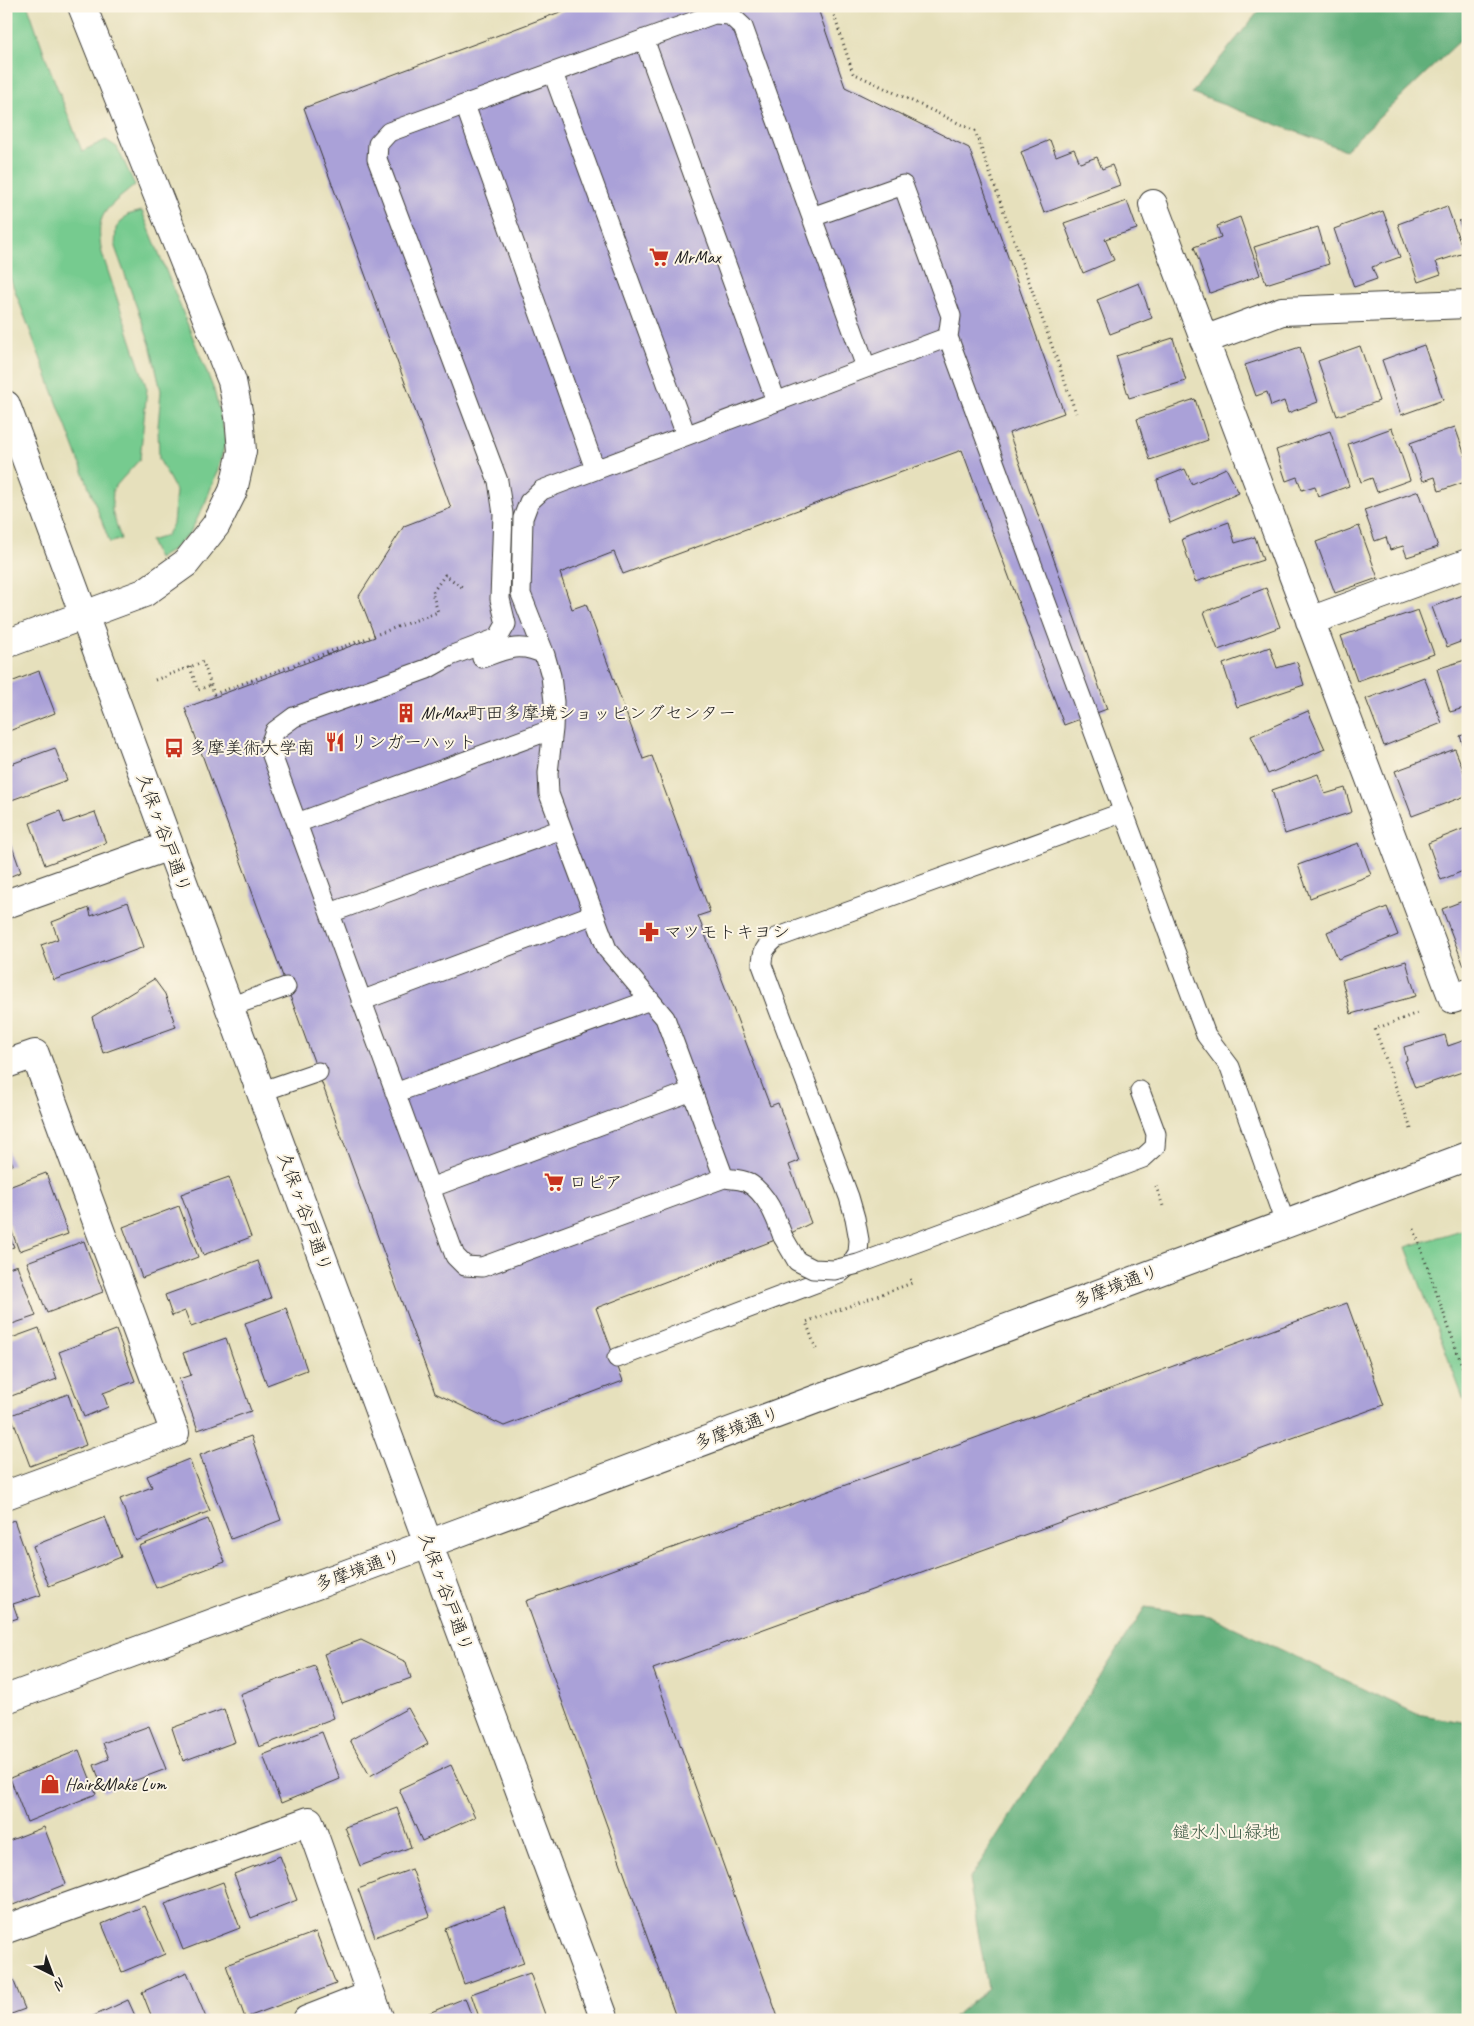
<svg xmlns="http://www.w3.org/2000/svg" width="1474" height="2026" font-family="Caveat,'Klee One',sans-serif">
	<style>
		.green { fill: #76cb8f; stroke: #497456 }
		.forest { fill: #60af7a; stroke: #3e664b }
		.building { fill: #aaa1d8 }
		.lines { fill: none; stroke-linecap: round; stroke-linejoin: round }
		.service-casing { stroke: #3a3934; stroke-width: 21 }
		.minor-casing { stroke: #3a3934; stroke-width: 30 }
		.tertiary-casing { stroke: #3a3934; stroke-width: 30 }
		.path { stroke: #3a3934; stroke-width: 3; stroke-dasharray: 1 4; stroke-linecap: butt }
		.service { stroke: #fff; stroke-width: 19 }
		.minor { stroke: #fff; stroke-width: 28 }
		.tertiary { stroke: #fff; stroke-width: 28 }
		.service-bridge-casing { stroke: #3a3934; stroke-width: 21; stroke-linecap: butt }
		.service-bridge { stroke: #fff; stroke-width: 19 }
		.labels { text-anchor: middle; stroke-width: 4; stroke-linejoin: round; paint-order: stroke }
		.poi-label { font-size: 18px; fill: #1c1c1c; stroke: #fcf5e5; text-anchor: start }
		.street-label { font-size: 18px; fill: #1c1c1c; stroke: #fcf5e5 }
		.park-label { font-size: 18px; fill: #3c5944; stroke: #fcf5e5 }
	</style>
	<rect width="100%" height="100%" fill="#fcf5e5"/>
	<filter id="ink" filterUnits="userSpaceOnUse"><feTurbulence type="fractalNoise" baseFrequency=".02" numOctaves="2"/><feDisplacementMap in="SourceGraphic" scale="10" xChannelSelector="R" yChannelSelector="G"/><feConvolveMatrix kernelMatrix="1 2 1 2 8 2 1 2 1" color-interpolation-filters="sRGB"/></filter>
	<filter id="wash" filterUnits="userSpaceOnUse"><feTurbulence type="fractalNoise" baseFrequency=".0096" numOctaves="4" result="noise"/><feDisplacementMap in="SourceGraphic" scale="20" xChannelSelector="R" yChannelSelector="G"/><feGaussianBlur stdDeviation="1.12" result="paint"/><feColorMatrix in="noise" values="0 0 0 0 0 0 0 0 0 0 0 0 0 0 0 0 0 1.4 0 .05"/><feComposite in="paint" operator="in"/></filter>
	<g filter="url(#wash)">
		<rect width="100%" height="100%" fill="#e6e0bc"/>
		<path class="green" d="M6 6H28L48 64 82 151 106 140 117 147 135 185C106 210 94 212 102 253L147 389 140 459 113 489 112 511 121 539 110 543 6 267Z
			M142 211 214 390 226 440 218 469 206 501 190 533 171 551 158 559 150 541 166 536 173 524 176 491 159 459 158 427 161 391 150 344 115 247 116 228 127 215Z
			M1468 1228V1411L1406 1247Z"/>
		<path class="forest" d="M1263 6H1468V33L1345 150 1192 93Z
			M1145 1607 1210 1616 1417 1714 1468 1723V2020H949L988 1989 969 1880Z"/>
		<g id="blocks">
			<path class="building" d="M576 6H817L845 87 969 148 1064 413 1009 433 1107 709 1064 725 962 450 623 574 614 552 560 573 572 609 586 604 643 759 652 756 710 912 698 916 770 1106 778 1103 799 1161 789 1165 811 1223 783 1237 596 1308 623 1381 504 1426 435 1393 185 708 375 637 359 596 404 526 451 508 304 108Z
				M1050 140 1056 156 1074 149 1080 163 1097 157 1102 169 1112 165 1120 185 1044 213 1021 152Z
				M1127 201 1137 229 1105 239 1114 260 1083 273 1064 223Z
				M1447 206 1464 253 1436 262 1441 274 1418 282 1398 224Z
				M1383 211 1400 257 1372 267 1377 279 1354 287 1334 229Z
				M1240 217 1260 275 1210 293 1194 247 1221 237 1217 226Z
				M1468 218V244H1467L1459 221Z
				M1318 227 1329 264 1266 284 1254 247Z
				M1139 283 1152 318 1110 334 1097 300Z
				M1173 338 1186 381 1129 398 1116 356Z
				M1424 345 1443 400 1401 415 1382 360Z
				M1360 346 1379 401 1337 416 1318 361Z
				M1300 347 1318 402 1288 413 1284 401 1271 406 1267 392 1256 396 1245 365Z
				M1468 351V363L1464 352Z
				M1195 399 1208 440 1150 460 1137 419Z
				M1455 427 1468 464V481L1439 491 1435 477 1423 481 1410 443Z
				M1392 428 1410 480 1377 492 1372 478 1361 482 1348 444Z
				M1330 431 1349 486 1318 497 1315 486 1302 490 1297 477 1286 481 1276 450Z
				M1226 468 1239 493 1170 523 1157 480 1185 469 1192 484Z
				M1419 491 1438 547 1407 557 1403 546 1390 550 1386 537 1375 541 1364 510Z
				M1468 502V516H1467L1463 504Z
				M1229 522 1235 543 1255 537 1263 560 1195 582 1182 539Z
				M1359 526 1378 578 1335 593 1316 542Z
				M1266 588 1280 627 1218 650 1204 612Z
				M1468 593V639L1447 647 1432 607Z
				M1418 610 1434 654 1357 681 1341 636Z
				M1270 647 1277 668 1297 662 1304 685 1237 707 1223 664Z
				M1468 659V707L1450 712 1437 669Z
				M39 671 55 713 9 731 6 723V684Z
				M1424 677 1442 723 1384 746 1366 699Z
				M1308 711 1325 749 1268 774 1251 736Z
				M1468 733V758L1460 736Z
				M55 748 67 780 6 802V766Z
				M1455 749 1468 782V795L1412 816 1395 771Z
				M1318 774 1325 794 1345 788 1352 812 1285 834 1272 790Z
				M60 811 64 823 95 812 106 843 45 865 30 823Z
				M1468 827V869L1441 880 1428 843Z
				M10 841 21 872 6 878V843Z
				M1359 843 1371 875 1310 898 1298 865Z
				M1468 899V965L1464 966 1442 909Z
				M128 902 144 947 54 980 41 945 58 939 52 922 89 908 91 916Z
				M1387 907 1398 935 1338 959 1327 932Z
				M1406 961 1416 996 1351 1014 1342 980Z
				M154 979 165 994 176 1027 103 1053 92 1017Z
				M1445 1035 1448 1046 1468 1039V1070L1415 1088 1405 1061 1407 1060 1404 1047Z
				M6 1146 13 1165 6 1167Z
				M46 1173 68 1234 19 1251 6 1215V1188Z
				M229 1177 251 1237 203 1255 181 1194Z
				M179 1206 198 1257 142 1278 123 1227Z
				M6 1227 14 1247 6 1249Z
				M84 1241 103 1292 47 1313 27 1262Z
				M258 1261 271 1298 191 1327 185 1311 172 1316 165 1295Z
				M17 1265 36 1316 6 1326V1269Z
				M1347 1303 1384 1405 653 1669 779 2020H677L526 1601Z
				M286 1308 307 1370 267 1385 245 1323Z
				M39 1328 57 1379 6 1398V1340Z
				M116 1330 135 1381 103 1393 108 1407 84 1417 59 1352Z
				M226 1338 251 1411 198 1430 179 1379 191 1375 183 1353Z
				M68 1394 86 1445 30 1466 11 1415Z
				M251 1436 281 1520 231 1539 200 1455Z
				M189 1459 210 1511 136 1541 120 1499 152 1487 147 1476Z
				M105 1517 121 1557 49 1586 33 1546Z
				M208 1519 225 1562 156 1588 139 1546Z
				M14 1520 41 1595 13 1604 18 1618 6 1622V1523Z
				M361 1640 406 1662 411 1678 342 1703 324 1654Z
				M315 1666 334 1718 259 1747 240 1694Z
				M408 1708 428 1744 370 1776 350 1740Z
				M224 1709 235 1742 183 1761 172 1728Z
				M149 1726 166 1769 104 1792 94 1765 109 1759 103 1743Z
				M322 1732 340 1779 281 1803 263 1755Z
				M79 1750 96 1794 27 1822 10 1778Z
				M451 1765 475 1817 422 1841 399 1789Z
				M397 1808 411 1847 360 1866 345 1827Z
				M44 1827 66 1884 13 1905 6 1888V1842Z
				M280 1856 297 1900 251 1918 234 1874Z
				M412 1869 430 1916 375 1937 358 1889Z
				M223 1882 240 1928 183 1950 165 1904Z
				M144 1906 165 1954 122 1972 102 1924Z
				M504 1907 524 1963 464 1984 445 1929Z
				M316 1932 336 1984 245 2018 226 1965Z
				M6 1962 25 2009 6 2016Z
				M187 1972 207 2020H153L142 1992Z
				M530 1973 547 2020H480L471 1994Z
				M465 1998 473 2020H412Z
				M128 2000 137 2020H85Z"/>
		</g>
	</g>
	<g filter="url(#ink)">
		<use href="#blocks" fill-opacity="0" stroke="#3a3934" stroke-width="1"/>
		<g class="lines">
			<defs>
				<path id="service" d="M644 39 776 401
					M553 73 686 435
					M465 105 595 469
					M812 217 903 185 951 316 948 337 542 490 529 502 523 518 521 594 545 655 551 676 554 702 553 729 548 773 549 794 607 949 665 1018 724 1178 482 1267 465 1266 455 1256 269 747 275 731 294 717 427 669 450 656 498 638 506 624 500 599 503 514 498 481 377 159 378 144 389 132 714 14 730 15 743 27 866 367
					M948 337 1206 1035 1230 1067 1285 1223
					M482 658C506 649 521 642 545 655
					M297 823 553 729
					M330 913 562 829
					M361 1001 594 914
					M229 1007 286 987
					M260 1092 318 1072
					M395 1093 650 1000
					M724 1178C731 1179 741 1179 747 1182 767 1193 776 1218 783 1237
					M430 1188 692 1091
					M991 1215 1143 1158 1155 1147 1156 1134 1140 1091
					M617 1358 839 1274 851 1264 858 1253 859 1240 855 1218 849 1197 762 965C762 952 765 947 776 938L1124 812"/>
				<path id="minor" d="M1153 204 1453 999 1468 993
					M1204 340 1282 311 1468 304
					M1310 621 1468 563
					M6 644 144 593 186 563 216 525 233 491 242 451 239 416 232 381 82 6
					M6 904 169 846
					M6 1064 35 1054 175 1433 6 1495
					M6 1929 309 1821 380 2020
					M307 2020 371 1995"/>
				<path id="tertiary" d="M6 405 605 2020
					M6 1699 428 1544 1468 1156"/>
			</defs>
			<use href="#service" class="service-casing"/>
			<use href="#minor" class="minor-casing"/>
			<use href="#tertiary" class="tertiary-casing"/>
			<path class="path" d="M831 6 853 73 975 131 1076 413
				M190 667 198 690 211 685
				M155 680 203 662 214 694 438 612 432 593 445 575 462 587
				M1411 1129 1375 1029 1420 1012
				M1156 1186 1163 1206
				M1414 1229 1468 1382
				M816 1349 806 1322 912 1283 909 1276"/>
			<use href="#service" class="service"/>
			<use href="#minor" class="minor"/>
			<use href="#tertiary" class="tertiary"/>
			<defs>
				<path id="service-bridge" d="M783 1237 797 1261 813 1269 834 1270 858 1264 991 1215"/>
			</defs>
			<use href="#service-bridge" class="service-bridge-casing"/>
			<use href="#service-bridge" class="service-bridge"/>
		</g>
	</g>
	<defs>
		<symbol id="supermarket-bare" viewBox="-9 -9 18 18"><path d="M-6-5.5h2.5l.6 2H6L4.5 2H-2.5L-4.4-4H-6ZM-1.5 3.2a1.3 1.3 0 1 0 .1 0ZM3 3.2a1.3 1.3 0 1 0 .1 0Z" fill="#c8321e" stroke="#fcf5e5" stroke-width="2.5" paint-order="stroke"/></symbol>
		<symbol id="building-bare" viewBox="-9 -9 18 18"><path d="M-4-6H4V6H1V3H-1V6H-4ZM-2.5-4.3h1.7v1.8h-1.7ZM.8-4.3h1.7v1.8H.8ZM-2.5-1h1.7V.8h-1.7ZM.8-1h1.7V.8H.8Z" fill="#c8321e" stroke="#fcf5e5" stroke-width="2.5" paint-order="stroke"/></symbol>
		<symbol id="restaurant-bare" viewBox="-9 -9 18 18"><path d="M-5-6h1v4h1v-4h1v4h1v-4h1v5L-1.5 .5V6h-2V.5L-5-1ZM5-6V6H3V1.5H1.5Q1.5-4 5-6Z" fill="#c8321e" stroke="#fcf5e5" stroke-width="2.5" paint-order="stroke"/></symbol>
		<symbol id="bus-bare" viewBox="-9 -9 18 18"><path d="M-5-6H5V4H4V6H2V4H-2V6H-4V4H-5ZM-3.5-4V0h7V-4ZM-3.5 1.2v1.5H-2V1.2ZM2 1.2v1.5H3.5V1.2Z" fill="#c8321e" stroke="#fcf5e5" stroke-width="2.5" paint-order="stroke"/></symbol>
		<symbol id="pharmacy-bare" viewBox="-9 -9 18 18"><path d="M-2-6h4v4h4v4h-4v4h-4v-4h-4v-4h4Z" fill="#c8321e" stroke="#fcf5e5" stroke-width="2.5" paint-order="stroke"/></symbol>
		<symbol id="shop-bare" viewBox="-9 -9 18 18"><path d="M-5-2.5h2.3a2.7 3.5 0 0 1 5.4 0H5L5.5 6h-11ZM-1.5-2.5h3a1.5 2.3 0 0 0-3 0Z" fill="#c8321e" stroke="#fcf5e5" stroke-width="2.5" paint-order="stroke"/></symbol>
	</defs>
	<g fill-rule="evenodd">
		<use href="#supermarket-bare" x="645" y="243" width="28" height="28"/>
		<use href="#building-bare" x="392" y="699" width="28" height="28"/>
		<use href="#restaurant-bare" x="321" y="728" width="28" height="28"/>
		<use href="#bus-bare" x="160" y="734" width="28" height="28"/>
		<use href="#pharmacy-bare" x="635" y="918" width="28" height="28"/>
		<use href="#supermarket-bare" x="540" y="1168" width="28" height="28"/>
		<use href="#shop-bare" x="36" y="1770" width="28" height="28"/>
	</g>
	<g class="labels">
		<g class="poi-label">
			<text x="674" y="263">MrMax</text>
			<text x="421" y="719">MrMax町田多摩境ショッピングセンター</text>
			<text x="350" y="748">リンガーハット</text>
			<text x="189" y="754">多摩美術大学南</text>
			<text x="664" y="938">マツモトキヨシ</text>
			<text x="569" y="1188">ロピア</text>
			<text x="65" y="1790">Hair&amp;Make Lum</text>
		</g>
		<g class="street-label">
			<text transform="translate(164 833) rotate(70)" y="6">久保ヶ谷戸通り</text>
			<text transform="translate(305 1212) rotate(70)" y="6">久保ヶ谷戸通り</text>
			<text transform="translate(1116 1286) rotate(-21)" y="6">多摩境通り</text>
			<text transform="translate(737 1428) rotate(-21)" y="6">多摩境通り</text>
			<text transform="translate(358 1570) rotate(-20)" y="6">多摩境通り</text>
			<text transform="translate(446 1592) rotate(70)" y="6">久保ヶ谷戸通り</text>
		</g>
		<g class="park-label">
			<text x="1226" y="1838">鑓水小山緑地</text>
		</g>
	</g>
	<rect width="1474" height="2026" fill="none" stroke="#fcf5e5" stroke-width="25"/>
	<g transform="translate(52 1974) rotate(138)" stroke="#fcf5e5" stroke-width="4" paint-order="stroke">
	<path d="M0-4L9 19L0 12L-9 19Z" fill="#1c1c1c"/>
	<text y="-8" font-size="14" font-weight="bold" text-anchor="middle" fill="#1c1c1c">N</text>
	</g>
</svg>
